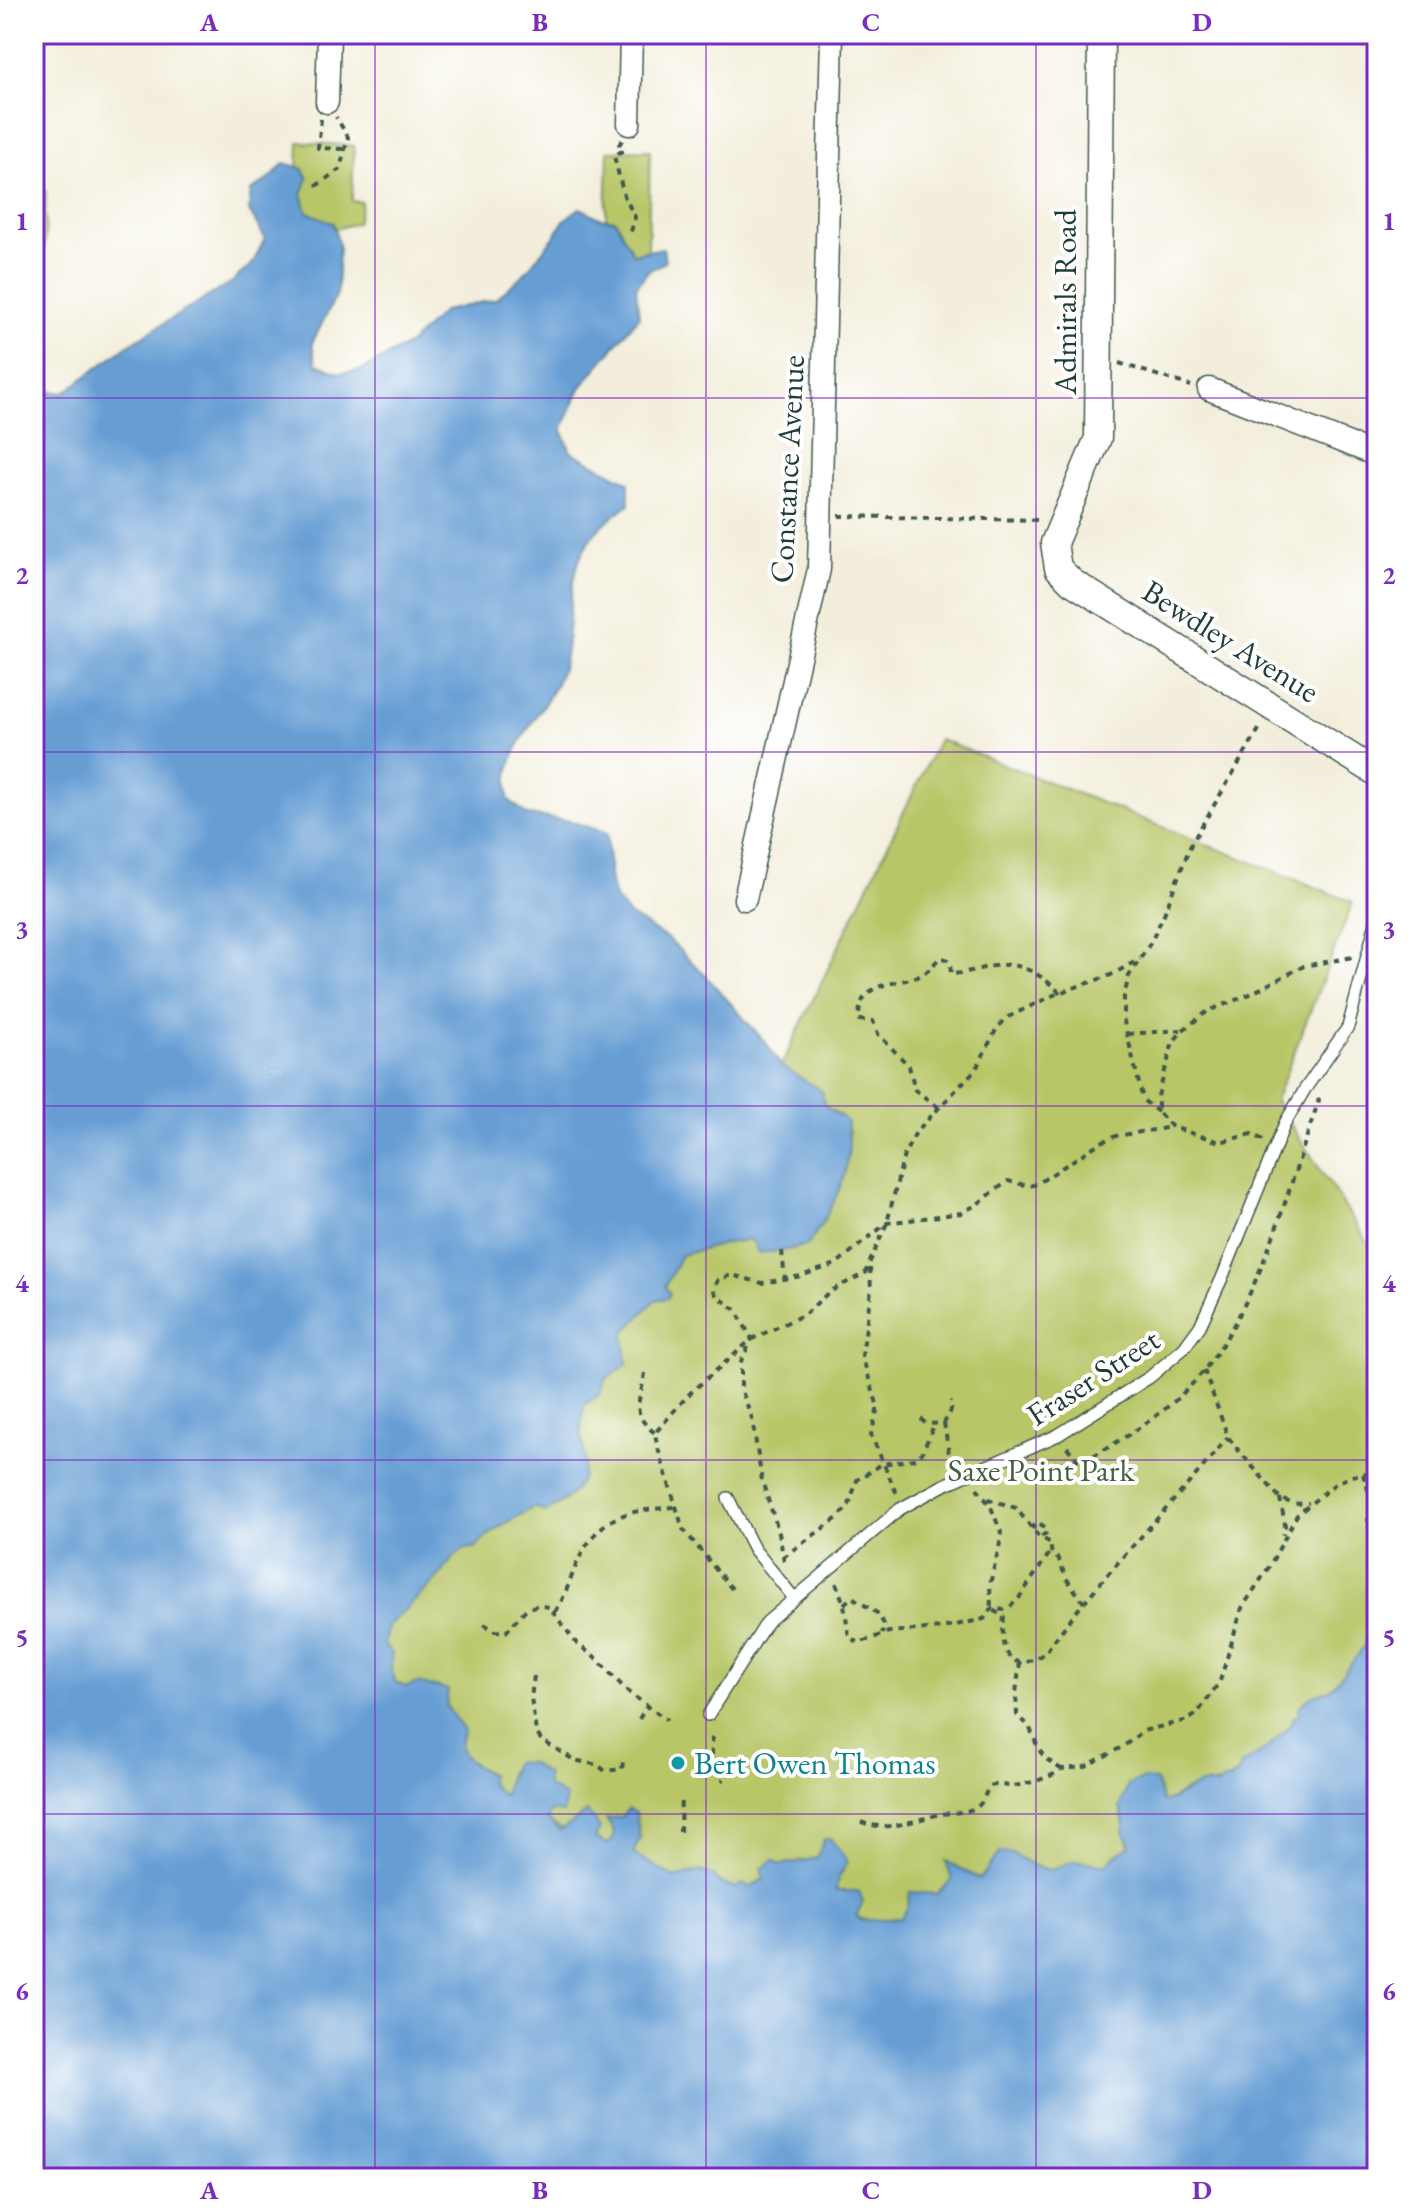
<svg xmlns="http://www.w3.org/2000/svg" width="1411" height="2212" font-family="'EB Garamond',serif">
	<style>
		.green { fill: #b8c668; stroke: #6c824e; stroke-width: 2 }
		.water { fill: #669ed4; stroke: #426e84; stroke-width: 2 }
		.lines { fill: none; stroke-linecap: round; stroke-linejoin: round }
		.service-casing { stroke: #3f584d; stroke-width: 14 }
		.minor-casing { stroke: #3f584d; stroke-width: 25 }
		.tertiary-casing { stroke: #3f584d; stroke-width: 29 }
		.path { stroke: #3f584d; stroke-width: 4; stroke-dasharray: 6 6; stroke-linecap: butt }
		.service { stroke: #fff; stroke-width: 11 }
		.minor { stroke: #fff; stroke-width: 22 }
		.tertiary { stroke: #fff; stroke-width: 26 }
		.grid { fill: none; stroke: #7b2cbf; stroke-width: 2; stroke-opacity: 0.55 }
		.culture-dot { fill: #0f9aa8; stroke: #fff; stroke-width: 3 }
		.labels { text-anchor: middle; stroke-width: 8; stroke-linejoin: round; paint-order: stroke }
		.street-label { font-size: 32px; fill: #1f3d34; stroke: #fff }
		.park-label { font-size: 32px; fill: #455f41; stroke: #fff }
		.culture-label { font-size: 32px; fill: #0d838f; stroke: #fff; text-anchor: start }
		.neatline { fill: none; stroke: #7b2cbf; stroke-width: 3 }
		.grid-label { font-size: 26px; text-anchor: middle; font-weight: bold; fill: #7b2cbf }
	</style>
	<rect width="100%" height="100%" fill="#fff"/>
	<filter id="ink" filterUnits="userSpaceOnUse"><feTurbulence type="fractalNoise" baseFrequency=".0125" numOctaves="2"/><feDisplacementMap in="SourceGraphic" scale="16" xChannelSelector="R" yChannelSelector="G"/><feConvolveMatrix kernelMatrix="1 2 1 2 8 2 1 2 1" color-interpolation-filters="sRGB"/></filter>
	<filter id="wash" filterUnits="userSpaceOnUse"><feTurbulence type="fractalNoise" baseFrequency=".006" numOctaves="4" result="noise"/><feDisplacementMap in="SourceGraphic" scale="32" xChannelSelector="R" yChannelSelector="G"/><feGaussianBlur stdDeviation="1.8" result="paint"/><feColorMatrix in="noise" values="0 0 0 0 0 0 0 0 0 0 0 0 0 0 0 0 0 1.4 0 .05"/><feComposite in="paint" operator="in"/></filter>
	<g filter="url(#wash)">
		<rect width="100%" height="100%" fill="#f3eedc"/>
		<path class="green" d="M299 142 354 146 352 201 362 202 357 223 335 229 333 223 307 212 302 194V168L298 167Z
			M650 150 648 250 633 254 615 220 606 219 608 151Z
			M34 186 46 191 45 246 34 258Z
			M939 739 1353 902 1275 1101 1377 1256V1507L1361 1517 1377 1546V1608L1364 1648 1330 1690 1319 1693 1294 1723 1269 1747 1240 1766V1771C1215 1793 1206 1780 1186 1790 1177 1794 1173 1801 1162 1802L1159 1788 1120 1808 1130 1847 1113 1857 1107 1865 1075 1860 1052 1870 1034 1866 1013 1854 980 1879 947 1862 952 1880 937 1894 911 1892 908 1907 901 1918C858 1922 863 1926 836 1891L838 1877 844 1870 820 1851 817 1858 781 1865 750 1888 738 1889 692 1872C675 1888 649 1864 633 1853L640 1838 636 1813 614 1832 612 1841 607 1844C585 1832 566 1837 547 1819L556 1793 547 1786 510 1770 504 1796 489 1783 490 1774C471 1763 452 1755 464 1731L452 1716 438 1686 428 1687 418 1683 406 1687 396 1683 391 1670V1654L384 1647 387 1627 438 1578 454 1557 465 1549 477 1547C495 1526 512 1520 535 1507L545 1512C571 1498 588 1484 584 1451 584 1445 581 1438 581 1431 580 1423 584 1414 584 1405L600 1394 605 1380 627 1364 624 1333 655 1300 667 1298 670 1294 665 1287 681 1255 732 1242 752 1240 845 1171 849 1132 846 1120 824 1105 822 1091 781 1066Z"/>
		<path class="water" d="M284 163 302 168 308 178 302 194 307 212 333 223 339 245 337 294 312 343 316 364 340 373 362 370 408 345 444 311 496 299 524 274 554 237 564 220 580 208 600 218 615 220 633 254 663 248 665 262 648 271 636 287 639 317 580 388 562 430 571 452 629 482V504C614 516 596 528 586 546 565 583 573 626 563 665 552 705 515 734 508 775 507 782 508 791 508 799L527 815 570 821 607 833 610 882 616 900 629 915 668 939 706 976 767 1044 781 1066 822 1091 824 1105 846 1120C858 1164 832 1210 808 1245L782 1251 758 1253 752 1240 732 1242 681 1255 665 1286 670 1294 667 1298 655 1300 624 1333 627 1364 605 1380 600 1394 584 1405C584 1414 580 1423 581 1432 581 1438 584 1445 584 1451 588 1486 571 1497 545 1512L535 1507C511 1520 495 1526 477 1547L465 1549 454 1557 438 1578 387 1627 384 1646 392 1653 391 1670 396 1683 406 1687 418 1683C429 1687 438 1686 448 1690L446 1706 464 1731C452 1755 471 1763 490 1775V1783L504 1796 514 1762 530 1763 547 1774V1786L566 1797 563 1813 551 1811 547 1819 560 1831 587 1812 594 1819 600 1829 595 1838 607 1844 612 1841 614 1832 606 1819 621 1817 628 1809 636 1813 640 1838 633 1853 675 1878 700 1871 715 1876 716 1882 738 1888 742 1884 750 1888 764 1879 761 1869 774 1860 781 1865 817 1858 824 1839H831L848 1862 838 1877 836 1891H859L863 1902 856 1916 863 1921 901 1918 908 1907 910 1892 937 1894 952 1880 946 1861 980 1879 1000 1852 1013 1854 1034 1866 1052 1870 1075 1860 1107 1865 1113 1857 1130 1846V1841L1123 1832 1125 1821 1120 1808 1128 1784 1143 1779 1156 1781 1163 1802C1183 1800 1190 1779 1216 1786L1224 1780H1231L1240 1771V1766L1269 1747 1293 1723 1292 1719 1299 1713V1707L1311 1696 1330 1690 1363 1648 1377 1608V2178H34V384L39 390 64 393 125 347 232 282 253 263 265 238 249 211 251 191 273 176Z"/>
	</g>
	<g filter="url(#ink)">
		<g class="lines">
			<defs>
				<path id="service" d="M728 1498 754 1549 794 1598
					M708 1715 767 1622 900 1509 942 1486 1058 1435 1150 1377 1184 1348 1200 1326 1222 1278 1285 1123 1305 1089 1348 1027 1377 919"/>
				<path id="minor" d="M327 102 329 34
					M629 124 631 34
					M1209 389 1377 455
					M745 899 819 569 832 34"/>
				<path id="tertiary" d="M1101 34 1098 438 1054 543 1058 568 1072 582 1377 773"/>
			</defs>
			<use href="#service" class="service-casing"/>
			<use href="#minor" class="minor-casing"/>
			<use href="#tertiary" class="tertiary-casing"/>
			<path class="path" d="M321 119 318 148 345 149
				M622 140 619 145 622 151 614 156 624 196 635 217 630 235
				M316 186 340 169 348 137 336 117
				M1119 363 1191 386
				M839 516 1038 520
				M1128 1034 1181 1030
				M938 1107 915 1090 909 1066 878 1034 873 1021 859 1020C858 978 896 987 921 975 929 972 933 964 940 958L946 959 950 963 951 974C969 973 985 966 1003 965 1024 963 1047 979 1060 993
				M1158 1112 1143 1100 1124 1022V996L1129 976 1151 942 1164 914 1191 844 1261 726
				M1263 1140 1252 1134 1220 1142 1172 1127 1158 1112V1096L1173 1042 1183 1030 1208 1011 1248 995 1304 966 1353 957
				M782 1251 785 1279
				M870 1268 871 1290 862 1356 878 1407 871 1435 897 1494
				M1204 1370 1228 1437 1239 1451 1280 1498 1293 1504 1309 1503
				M645 1373C641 1401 628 1412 655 1433
				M921 1419 926 1424 944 1423 951 1411V1401
				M944 1423 949 1454 956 1463
				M1067 1447 1080 1463C1119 1442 1164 1415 1194 1382 1259 1309 1287 1191 1319 1100L1316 1097
				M1363 1474 1374 1508 1368 1520 1377 1534
				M977 1488 991 1507 1002 1535 990 1584 991 1609 1004 1617C1000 1648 1008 1678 1045 1653 1100 1576 1168 1511 1228 1437
				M1280 1498 1285 1525 1283 1535
				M988 1499 1016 1508 1038 1536 1051 1543V1551L1059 1560 1066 1578 1084 1603
				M1032 1529 1037 1522 1045 1527 1046 1533 1041 1537
				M783 1557 839 1517 849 1505 857 1480 882 1464 915 1459 922 1453 934 1425
				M784 1561 779 1533 762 1481 752 1418 741 1389V1361L752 1339 735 1309 717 1296 714 1291 718 1279 732 1275 762 1283 801 1276 836 1264 887 1223 961 1213 976 1205 1008 1181 1029 1186 1037 1184 1101 1142 1116 1136 1172 1127
				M836 1583 844 1604 849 1637 859 1643 889 1632 942 1628 984 1619 991 1609 1007 1610 1019 1598 1051 1551
				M732 1589 683 1529 657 1445 655 1433 688 1395 752 1339 805 1314 829 1292 865 1273 887 1223 904 1155 916 1132 976 1069 997 1028 1008 1017 1056 994 1111 975 1140 959
				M844 1604 852 1597 877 1613 884 1624 882 1634
				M555 1612C566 1596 570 1578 578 1561 601 1513 627 1511 675 1507
				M484 1624 495 1631 506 1632 526 1609 538 1605 549 1607 577 1644 594 1656 628 1692 667 1720
				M1020 1662 1016 1693 1017 1715 1029 1726 1039 1750 1046 1759 1061 1769
				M534 1676 531 1698 536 1732 541 1740 574 1760 598 1765 605 1771 622 1769 623 1762
				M639 1719 647 1706
				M712 1737V1756L724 1768 726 1776 722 1781
				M861 1822C890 1833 912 1820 941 1814 954 1812 966 1814 978 1806 985 1801 984 1792 991 1786 999 1783 1003 1786 1011 1786 1021 1786 1055 1777 1061 1769L1084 1767 1124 1746 1143 1731 1188 1720 1197 1714 1220 1681 1242 1608 1269 1567 1297 1515 1336 1483 1352 1476 1377 1471
				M680 1832 681 1796"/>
			<use href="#service" class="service"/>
			<use href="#minor" class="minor"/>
			<use href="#tertiary" class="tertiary"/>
		</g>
	</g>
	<path class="grid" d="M375 34V2178M706 34V2178M1036 34V2178M34 398H1377M34 752H1377M34 1106H1377M34 1460H1377M34 1814H1377"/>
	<circle class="culture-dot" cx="678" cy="1763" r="8"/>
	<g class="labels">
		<g class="street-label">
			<text transform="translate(1065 302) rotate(-90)" y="11">Admirals Road</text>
			<text transform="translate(787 469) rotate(-87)" y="11">Constance Avenue</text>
			<text transform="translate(1231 641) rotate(32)" y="11">Bewdley Avenue</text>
			<text transform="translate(1093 1377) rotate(-33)" y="11">Fraser Street</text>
		</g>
		<g class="park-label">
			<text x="1041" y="1481">Saxe Point Park</text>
		</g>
		<g class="culture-label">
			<text x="694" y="1774">Bert Owen Thomas</text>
		</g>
	</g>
	<rect width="1411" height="2212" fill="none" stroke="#fff" stroke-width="88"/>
	<rect x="44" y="44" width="1323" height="2124" class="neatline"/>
	<g class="grid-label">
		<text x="209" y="31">A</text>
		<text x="540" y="31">B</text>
		<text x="871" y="31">C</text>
		<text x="1202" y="31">D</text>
		<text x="22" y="230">1</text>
		<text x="1389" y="230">1</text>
		<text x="22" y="584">2</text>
		<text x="1389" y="584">2</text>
		<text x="22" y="938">3</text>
		<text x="1389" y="938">3</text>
		<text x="22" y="1292">4</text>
		<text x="1389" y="1292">4</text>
		<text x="22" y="1646">5</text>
		<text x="1389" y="1646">5</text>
		<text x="22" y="2000">6</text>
		<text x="1389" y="2000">6</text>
		<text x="209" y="2199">A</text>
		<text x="540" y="2199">B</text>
		<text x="871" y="2199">C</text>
		<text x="1202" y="2199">D</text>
	</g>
</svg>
